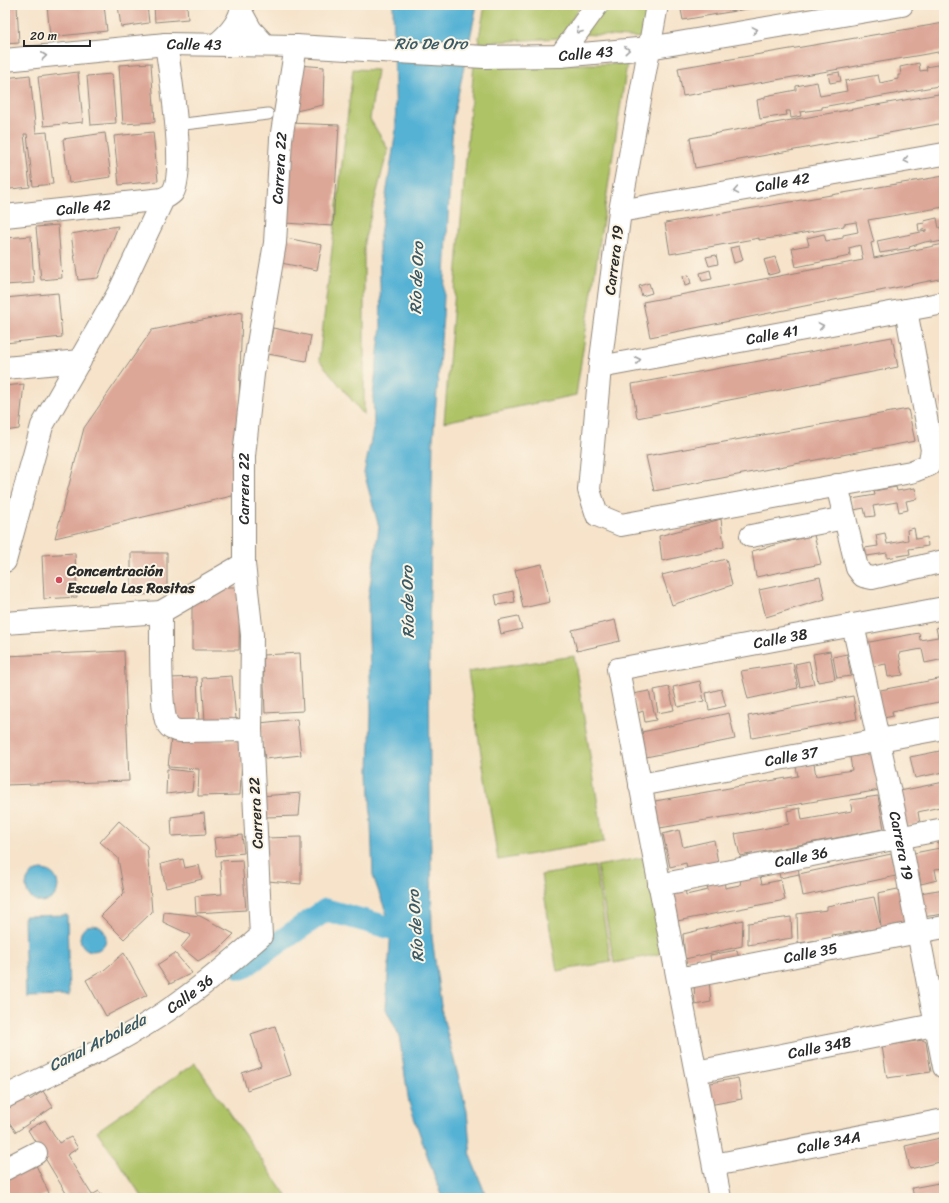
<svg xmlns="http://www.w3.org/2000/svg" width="949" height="1203" font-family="Sriracha,sans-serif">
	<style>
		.green { fill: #aec266; stroke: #6c7648 }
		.water { fill: #56b2d4; stroke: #406e80 }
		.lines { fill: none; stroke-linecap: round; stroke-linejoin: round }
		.canal { stroke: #56b2d4; stroke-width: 23 }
		.building { fill: #dda798 }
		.lane-casing { stroke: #90877a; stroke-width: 13 }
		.street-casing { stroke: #90877a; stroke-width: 24 }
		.secondary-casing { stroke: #90877a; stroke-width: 24 }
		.lane { stroke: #fff; stroke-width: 11 }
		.street { stroke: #fff; stroke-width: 22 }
		.secondary { stroke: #fff; stroke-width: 22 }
		.oneway { stroke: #a0a0a0 }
		.poi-dot { fill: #d1495b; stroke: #fcf5e5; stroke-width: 1.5 }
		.labels { text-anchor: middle; stroke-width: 4; stroke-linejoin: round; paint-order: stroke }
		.street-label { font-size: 15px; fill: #2b2b2b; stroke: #fcf5e5 }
		.poi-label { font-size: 15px; font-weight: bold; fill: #2b2b2b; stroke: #fcf5e5; text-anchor: start }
		.water-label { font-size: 16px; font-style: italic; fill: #3a5a66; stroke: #fcf5e5 }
	</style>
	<rect width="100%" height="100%" fill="#fcf5e5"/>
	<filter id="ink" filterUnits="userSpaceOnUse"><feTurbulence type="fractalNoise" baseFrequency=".025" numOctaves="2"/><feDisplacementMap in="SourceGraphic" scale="8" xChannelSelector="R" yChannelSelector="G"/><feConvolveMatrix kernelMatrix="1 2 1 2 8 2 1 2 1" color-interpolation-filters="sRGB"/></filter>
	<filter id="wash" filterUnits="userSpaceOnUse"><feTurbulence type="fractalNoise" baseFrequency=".012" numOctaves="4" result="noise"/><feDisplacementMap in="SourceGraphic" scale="16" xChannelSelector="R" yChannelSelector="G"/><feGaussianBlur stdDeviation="0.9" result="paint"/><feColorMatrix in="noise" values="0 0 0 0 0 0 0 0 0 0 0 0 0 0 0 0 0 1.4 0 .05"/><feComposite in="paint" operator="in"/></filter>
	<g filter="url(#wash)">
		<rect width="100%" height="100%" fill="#f6e3ca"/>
		<path class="green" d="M485 5H581L560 38 478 43Z
			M604 5H649L644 38 581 34Z
			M474 64H627L576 395 444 422Z
			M353 69 377 70 370 119 388 149 364 242V415L319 360Z
			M574 656 604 842 498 860 468 672Z
			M646 857 664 953 614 963 597 866Z
			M595 866 611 962 557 971 541 875Z
			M195 1063 288 1198H143L97 1131Z"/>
		<path class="water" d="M393 5H477L453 119 443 316 433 440 429 634 430 787 432 937 442 1013 467 1111 471 1158 487 1198H442L409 1103 399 1035 386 1009 391 926 373 876 369 771 371 712 368 599 379 527 364 473 374 425 373 395 381 327 379 242 396 130Z
			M26 886a16 16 0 1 1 32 0a16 16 0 1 1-32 0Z
			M67 915 69 996 26 997 24 916Z
			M80 938a13 13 0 1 1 26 0a13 13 0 1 1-26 0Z"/>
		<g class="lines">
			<path class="canal" d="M242 968 326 910 413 934"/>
		</g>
		<g id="blocks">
			<path class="building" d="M5 5H17L19 43 5 44Z
				M47 5H104L107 31 50 37Z
				M118 5H147L149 23 121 27Z
				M154 5H187L188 19 155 22Z
				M680 5H764V6L683 20Z
				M944 23V51L683 96 678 68Z
				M151 63 155 122 123 124 119 65Z
				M919 63 920 71 927 70 926 67 942 64 944 85 822 107V109L800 112 801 116 791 118 790 111H786L787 115 760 119 757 100 765 98V96L796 90V86L817 82 820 96 847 91 845 81 878 75 880 83 898 79V75H901L900 67Z
				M298 65 324 67 323 105 296 111Z
				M78 72 83 122 44 126 38 77Z
				M839 72 841 81 830 83 828 74Z
				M112 74 116 123 91 125 87 76Z
				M30 75 36 133 47 132 53 184 33 186 27 134H24L30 187 10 189 5 144V78Z
				M944 93V123L695 168 690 138Z
				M289 123 339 125 333 226 284 223Z
				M153 132 158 181 119 185 114 136Z
				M105 133 111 177 69 183 63 139Z
				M944 176V207L868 220 874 242 871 243 874 258 944 244V278L650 337 643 302 863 260 860 245 849 248 850 256 796 267 792 248 809 245 807 238 824 234 826 241 843 238V235L858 232 856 222 844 224V226L786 236 759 240V238L670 254 665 223Z
				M937 218 939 228 944 227V238H941L942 241 932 243V241L925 242 909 247 910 248 880 253 877 241 926 231V229L919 231 918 224 925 223 924 221Z
				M58 225 62 278 41 280 36 227Z
				M118 226 98 278 78 280 71 234Z
				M31 236 34 283 5 285V238Z
				M286 238 322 245 317 270 281 263Z
				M739 246 743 260 734 263 730 248Z
				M716 255 718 264 709 266 706 257Z
				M775 257 780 272 769 275 764 260Z
				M710 270 712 279 702 281 700 273Z
				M689 275 691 284 685 286 683 276Z
				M649 283 652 293 642 296 639 286Z
				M58 293 62 337 5 343V298Z
				M242 312 236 495 55 538 84 428 152 330Z
				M273 328 311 336 306 361 268 354Z
				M892 337 898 367 637 418 632 384Z
				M24 384 19 429 5 431V386Z
				M944 398V418H943L940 399Z
				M908 409 915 441 654 491 646 456Z
				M896 487 897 491 915 488 917 499 906 501 908 510 899 512 897 502 873 506 875 516 866 517 864 508 854 510 852 499 875 495 874 491Z
				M721 519 724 547 662 561 659 536Z
				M914 528 916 539 927 537 928 546 909 549 910 554 887 558V553L867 556 865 548 878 546 876 535 885 533 887 544 908 540 907 530Z
				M814 535 821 564 756 577 752 551Z
				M75 553 77 597 44 599 42 555Z
				M131 553H167V594L131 595Z
				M726 559 732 585 672 605 662 575Z
				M542 564 550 602 523 608 515 570Z
				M820 577 825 599 766 617 759 590Z
				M214 587H240L239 650H192V601Z
				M513 591 515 602 497 605 495 595Z
				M518 616 522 629 501 634 498 620Z
				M615 620 620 641 577 651 572 630Z
				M944 626V659L925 663 922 649 899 653 903 675 888 677 886 664 868 667 864 643 919 633 920 640 938 637 936 628Z
				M124 651 129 781 5 785V656Z
				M830 651 835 679 818 682 813 654Z
				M300 653 303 711 265 713 263 655Z
				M847 654 851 676 837 678 833 657Z
				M809 661 814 684 800 687 795 664Z
				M793 663 798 688 748 699 741 671Z
				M232 676 236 719 205 721 202 678Z
				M197 677 199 723 173 724 171 678Z
				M944 678V701L892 711 893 716 875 720 870 692Z
				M700 681 704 701 678 707 673 687Z
				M669 687 674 710 658 713 654 690Z
				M721 689 726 706 709 710 706 693Z
				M649 691 656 720 645 722 643 711 638 713 633 694Z
				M853 696 857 719 752 738 748 716Z
				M729 713 735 739 646 757 642 732Z
				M297 719 301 755 265 759 260 723Z
				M171 738 243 742 240 795 198 796 199 769 168 767Z
				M944 747V772L915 778 910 757 940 751V748Z
				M873 753 880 790 660 828 655 801 798 776 796 767 814 764 816 776 852 770 850 757Z
				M167 769 194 772 192 791 166 794Z
				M944 782V806L918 812 920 824 902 827 895 792Z
				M301 793 299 816 265 817 261 796Z
				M878 796 884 829 740 856 735 834 789 824 787 811 800 808 802 820 852 811 850 800Z
				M204 813 206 834 172 836 171 817Z
				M119 821 147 846 152 912 124 939 101 916 124 893 118 858 100 842Z
				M679 830 683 847 714 840 718 863 687 869 686 863 670 867 663 834Z
				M242 835 244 853 216 856 214 838Z
				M944 836V868L935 869 937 880 921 884 919 873 912 874 909 854 940 848 938 838Z
				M301 837V884L268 881 264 838Z
				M891 854 896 876 803 896 799 874Z
				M183 859 185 868 199 865 202 879 166 888 161 864Z
				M242 860 246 910 196 913 195 896 222 894 220 861Z
				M798 864 799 874 780 878 778 867Z
				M760 876 762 884 781 880 785 900 677 921 671 889 685 886 686 895 708 890 706 881 724 878 725 888 740 885 741 880Z
				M903 888 910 922 881 928 878 893Z
				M944 889V914L922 917 920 893Z
				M874 897 881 928 832 935 833 938 798 943 797 914 827 910V906Z
				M164 912 200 916 234 934 219 949 198 961 181 947 191 935 163 922Z
				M791 917 792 938 748 945V923Z
				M743 920 742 946 685 959 683 934Z
				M737 950 740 963 712 968 710 955Z
				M124 953 147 995 106 1016 86 980 104 970Z
				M175 953 192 973 170 984 157 965Z
				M709 980 711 1002 695 1005 694 983Z
				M275 1026 291 1075 247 1090 242 1073 261 1066 251 1034Z
				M923 1040 926 1042 931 1072 887 1078 882 1046Z
				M738 1078 742 1099 709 1105 705 1084Z
				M24 1090 30 1100 43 1091 53 1107 16 1132 7 1119 5 1120V1102Z
				M45 1120 59 1143 71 1137 78 1148 67 1155 92 1195 99 1191 104 1198H69L28 1130Z
				M940 1138 944 1161 910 1169 905 1146Z
				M35 1163 49 1193 39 1198H11L5 1186V1178Z
				M944 1182V1198H914L912 1188Z"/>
		</g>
	</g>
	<g filter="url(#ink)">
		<use href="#blocks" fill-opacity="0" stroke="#90877a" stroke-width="1"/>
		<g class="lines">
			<defs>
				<path id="lane" d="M176 125 268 114"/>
				<g id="street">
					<path d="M657 5 620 211 600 367 589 490 597 515 621 525 911 472 929 465 932 450 906 310"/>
					<path d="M241 12 251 30 265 45"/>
					<path d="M217 44C229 34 241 21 242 5"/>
					<path id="s1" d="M620 211 944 154"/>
					<path id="s2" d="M5 216 163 199"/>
					<path id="s3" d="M600 367 944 303"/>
					<path d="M5 368 80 361"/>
					<path d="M837 485 857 568 863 576 872 578 944 561"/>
					<path d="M751 536 845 518"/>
					<path d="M5 561 42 426 119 292 163 199C166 197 171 195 173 192 186 170 170 72 166 44"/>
					<path d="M161 612C161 632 160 711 167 723 170 729 174 730 180 731L251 730"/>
					<path d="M5 623 161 612 244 564"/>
					<path id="s4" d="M853 625 900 838 944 1067"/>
					<path id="s5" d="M640 785 944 728"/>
					<path id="s6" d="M659 885 944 829"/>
					<path id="s7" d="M678 979 944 927"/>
					<path id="s8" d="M696 1072 944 1023"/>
					<path id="s9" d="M5 1097C60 1069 120 1044 171 1008 203 986 232 961 261 936L251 730 252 635 244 564V456L253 374 275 243 281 139 296 46"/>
					<path id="s10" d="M714 1165 944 1120"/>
					<path d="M5 1169 36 1153"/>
					<path id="s11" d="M720 1198 618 669 944 608"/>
				</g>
				<g id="secondary">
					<path d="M560 56 597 5"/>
					<path id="s12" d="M5 60 166 44 296 46 484 57 560 56 649 48 902 5"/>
				</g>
			</defs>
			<use href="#lane" class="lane-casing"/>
			<use href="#street" class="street-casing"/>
			<use href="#secondary" class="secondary-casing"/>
			<use href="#lane" class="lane"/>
			<use href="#street" class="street"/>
			<use href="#secondary" class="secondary"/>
		</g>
		<defs><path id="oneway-chevron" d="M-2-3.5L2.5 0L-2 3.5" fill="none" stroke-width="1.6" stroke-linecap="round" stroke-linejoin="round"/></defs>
		<g class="oneway">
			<use href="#oneway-chevron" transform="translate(755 30) rotate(-10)"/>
			<use href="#oneway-chevron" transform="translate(579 31) rotate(126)"/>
			<use href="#oneway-chevron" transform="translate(627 50) rotate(-5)"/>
			<use href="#oneway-chevron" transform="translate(44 56) rotate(-6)"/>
			<use href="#oneway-chevron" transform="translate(906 160) rotate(170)"/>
			<use href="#oneway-chevron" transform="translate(736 191) rotate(170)"/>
			<use href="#oneway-chevron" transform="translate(821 326) rotate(-10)"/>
			<use href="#oneway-chevron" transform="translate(638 360) rotate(-11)"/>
		</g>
	</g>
	<circle class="poi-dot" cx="59" cy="580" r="4"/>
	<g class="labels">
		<g class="street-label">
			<text dy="5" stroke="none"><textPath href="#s12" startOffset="190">Calle 43</textPath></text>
			<text dy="5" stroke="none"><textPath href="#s12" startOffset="582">Calle 43</textPath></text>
			<text dy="5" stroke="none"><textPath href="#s9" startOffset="1075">Carrera 22</textPath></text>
			<text dy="5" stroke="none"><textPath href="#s1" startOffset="165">Calle 42</textPath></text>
			<text dy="5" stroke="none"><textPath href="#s2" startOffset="79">Calle 42</textPath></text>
			<text transform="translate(614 260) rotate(-83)" y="5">Carrera 19</text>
			<text dy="5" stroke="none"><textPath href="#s3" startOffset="175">Calle 41</textPath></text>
			<text dy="5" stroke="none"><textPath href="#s9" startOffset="752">Carrera 22</textPath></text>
			<text dy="5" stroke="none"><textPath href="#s11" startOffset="704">Calle 38</textPath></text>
			<text dy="5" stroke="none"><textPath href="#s5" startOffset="154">Calle 37</textPath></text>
			<text transform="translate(256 813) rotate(-93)" y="5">Carrera 22</text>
			<text dy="5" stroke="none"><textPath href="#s4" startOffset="226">Carrera 19</textPath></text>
			<text dy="5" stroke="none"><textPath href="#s6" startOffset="145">Calle 36</textPath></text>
			<text dy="5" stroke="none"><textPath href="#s7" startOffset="135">Calle 35</textPath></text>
			<text dy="5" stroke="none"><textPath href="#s9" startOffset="212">Calle 36</textPath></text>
			<text dy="5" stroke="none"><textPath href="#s8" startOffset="126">Calle 34B</textPath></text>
			<text dy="5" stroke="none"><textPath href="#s10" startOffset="117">Calle 34A</textPath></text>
		</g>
		<g class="poi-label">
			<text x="67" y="576">Concentración<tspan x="67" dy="17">Escuela Las Rositas</tspan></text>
		</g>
		<g class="water-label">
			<text x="431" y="49">Rio De Oro</text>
			<text transform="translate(416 278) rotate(-88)" y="6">Río de Oro</text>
			<text transform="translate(407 602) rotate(-91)" y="6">Río de Oro</text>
			<text transform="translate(415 926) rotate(-94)" y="6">Río de Oro</text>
			<text transform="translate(97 1042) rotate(-27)" y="6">Canal Arboleda</text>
		</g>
	</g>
	<rect width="949" height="1203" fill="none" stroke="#fcf5e5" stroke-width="20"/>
	<path d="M24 40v6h66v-6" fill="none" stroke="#2b2b2b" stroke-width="2"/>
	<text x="30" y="40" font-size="12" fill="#2b2b2b" stroke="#fcf5e5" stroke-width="3" paint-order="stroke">20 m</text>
</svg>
